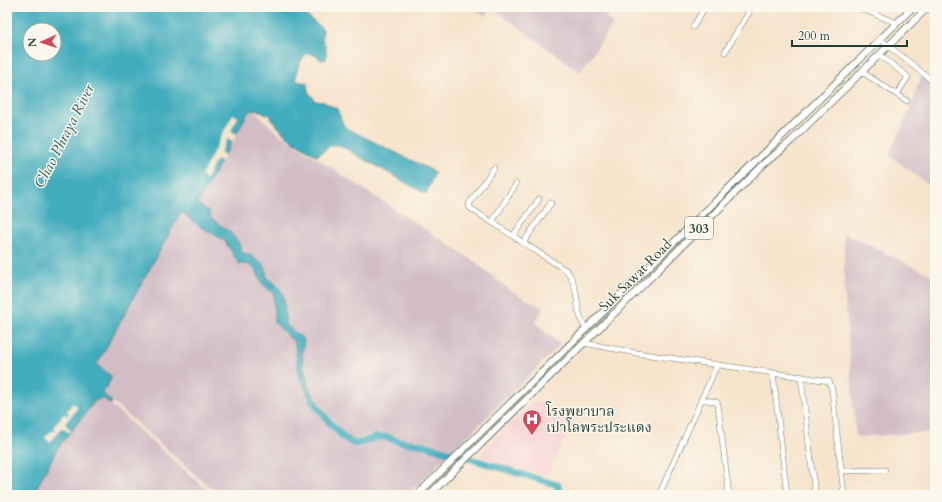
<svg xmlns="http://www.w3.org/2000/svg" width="942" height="502" font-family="Cardo,'Noto Serif Thai',serif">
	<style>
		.built { fill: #f7cfd2 }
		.industrial { fill: #d2bdc6 }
		.water { fill: #3facbd; stroke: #2f7478; fill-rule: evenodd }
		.pier { fill: #f6e3cb }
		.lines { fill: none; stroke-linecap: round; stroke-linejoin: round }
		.river { stroke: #3facbd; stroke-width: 7 }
		.minor-casing { stroke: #6a7769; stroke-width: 6 }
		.major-casing { stroke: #6a7769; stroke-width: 8 }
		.minor { stroke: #fff; stroke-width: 5 }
		.major { stroke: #fff; stroke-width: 6 }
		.labels { text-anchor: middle; stroke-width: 3; stroke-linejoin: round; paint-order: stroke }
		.shield { fill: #fbf7ec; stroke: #61756b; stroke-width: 1 }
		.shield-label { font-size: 13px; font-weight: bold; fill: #1f3d34 }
		.street-label { font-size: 14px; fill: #1f3d34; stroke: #fbf7ec }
		.poi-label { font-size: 14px; fill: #1f3d34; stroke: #fbf7ec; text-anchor: start }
		.water-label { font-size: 15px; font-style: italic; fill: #295e5d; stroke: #fbf7ec }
	</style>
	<rect width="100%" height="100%" fill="#fbf7ec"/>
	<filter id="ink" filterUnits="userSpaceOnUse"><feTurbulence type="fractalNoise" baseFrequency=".025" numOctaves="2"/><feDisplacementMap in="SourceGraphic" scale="8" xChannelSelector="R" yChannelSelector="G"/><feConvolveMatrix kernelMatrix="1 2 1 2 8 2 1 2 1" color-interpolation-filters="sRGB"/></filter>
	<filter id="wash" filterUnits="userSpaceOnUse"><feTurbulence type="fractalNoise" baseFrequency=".012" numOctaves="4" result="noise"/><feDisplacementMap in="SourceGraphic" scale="16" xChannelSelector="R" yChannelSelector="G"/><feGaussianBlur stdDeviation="0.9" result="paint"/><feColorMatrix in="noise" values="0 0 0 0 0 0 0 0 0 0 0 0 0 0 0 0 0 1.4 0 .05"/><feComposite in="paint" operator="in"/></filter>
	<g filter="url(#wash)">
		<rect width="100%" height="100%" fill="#f6e3cb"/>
		<path class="built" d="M534 401 575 416 548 475 505 465 478 456Z"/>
		<path class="industrial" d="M469 7H610L605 16 613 24 580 72 503 16 490 8 485 16Z
			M923 76 935 85V190L889 155 914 100 917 86Z
			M251 110 256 112 276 132 474 261 508 289 544 309 535 322 560 345 452 451 380 432 362 437 357 442 346 436 310 391 303 365 302 352 304 342 302 338 286 325 284 323 286 315 283 291 279 285 242 253 239 243 231 233 211 218 197 205Z
			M181 212 201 227 225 241 239 264H247L257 269 264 284 274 294V322L295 343 296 362 306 392 332 431 357 449 381 434 448 455 407 495H219L102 393 107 386 97 364Z
			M844 233 935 277V432L856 437 844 288Z
			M103 398 213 495H32L57 449 96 400Z"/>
		<path class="water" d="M10 7H300L299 10 323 29 322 38 323 40V43L325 44 326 53 327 54 326 59 321 60C317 55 312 54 306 53 301 61 294 72 297 81L308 83C306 94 311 92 315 101L324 102 337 109 344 126 348 129 435 172 426 194 339 145H331L317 156 287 137 272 120 270 114 266 115 256 109 253 111 250 110 197 204 209 211 211 218 231 233 239 243 242 253 249 254 265 266 267 277C284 289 284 292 285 313 286 317 284 321 286 325L302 338 304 342 302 352 303 365 310 391 318 401V407L316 409C302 386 296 370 295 343L274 322V294C271 291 267 288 264 285 254 273 261 264 239 264L225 241 201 227 181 212 97 364 112 377 107 386 108 387 107 389 105 388 102 393 112 402 110 405 103 398 96 400 57 449 33 495H7V25L10 27 12 22 7 20V13ZM30 30H54V54H30Z"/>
		<path class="pier" d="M233 114 238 117 231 131 237 134 233 142 227 139 220 153 225 156 221 162 216 160 206 179 201 176Z
			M73 403 78 407 65 423 71 431 70 433 62 427 50 442 45 438 47 435 52 431 54 432 56 430 54 427 55 425 64 414 67 416 69 413 67 411Z"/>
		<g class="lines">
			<path class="river" d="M312 400 330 423 343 437 352 443 356 444 360 443 376 437H387L398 441 424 445 558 485 559 495"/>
		</g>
	</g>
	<g filter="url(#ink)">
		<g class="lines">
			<defs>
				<path id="minor" d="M856 7 897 23
					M693 27 705 7
					M880 39 935 83
					M725 52 752 7
					M880 55 908 77 897 94
					M862 72 907 101
					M494 168 469 204 470 208 567 271C581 289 573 309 586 329
					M492 222 516 184
					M513 236 539 199
					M523 243 551 203
					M584 343 636 353 829 381 832 390 844 495
					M773 373 787 495
					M801 376 815 495
					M701 399 717 402 718 405 729 495
					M842 471 885 470
					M659 495 717 365"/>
				<path id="major" d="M417 495 913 7
					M429 495 639 289 764 164 791 141 928 7"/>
			</defs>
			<use href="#minor" class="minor-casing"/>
			<use href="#major" class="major-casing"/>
			<use href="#minor" class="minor"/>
			<use href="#major" class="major"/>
		</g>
	</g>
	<defs>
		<symbol id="hospital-pin" viewBox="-11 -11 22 30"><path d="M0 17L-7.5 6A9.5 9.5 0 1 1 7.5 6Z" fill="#d1495b" stroke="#fbf7ec"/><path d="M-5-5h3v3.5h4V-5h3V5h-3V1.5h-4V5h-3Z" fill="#fff"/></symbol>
	</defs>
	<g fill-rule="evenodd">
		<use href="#hospital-pin" x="521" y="408" width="22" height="30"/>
	</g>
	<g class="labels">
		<rect class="shield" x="685" y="217" width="28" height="22" rx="3"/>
		<g class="shield-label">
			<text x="699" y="233">303</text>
		</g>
		<g class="street-label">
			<text transform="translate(635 275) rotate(-45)" y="5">Suk Sawat Road</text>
		</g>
		<g class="poi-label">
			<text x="546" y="416">โรงพยาบาล<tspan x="546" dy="16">เปาโลพระประแดง</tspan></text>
		</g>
		<g class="water-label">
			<text transform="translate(64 136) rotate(-63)" y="5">Chao Phraya River</text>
		</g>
	</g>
	<rect width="942" height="502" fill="none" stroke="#fbf7ec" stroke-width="24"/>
	<g transform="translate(42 42) rotate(267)"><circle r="19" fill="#fbf7ec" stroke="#a3ada2"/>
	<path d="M0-3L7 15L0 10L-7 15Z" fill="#d1495b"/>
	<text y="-6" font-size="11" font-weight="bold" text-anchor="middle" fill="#1f3d34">N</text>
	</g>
	<path d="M792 40v6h115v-6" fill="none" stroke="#1f3d34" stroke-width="2"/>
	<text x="798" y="40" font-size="12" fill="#1f3d34" stroke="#fbf7ec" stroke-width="3" paint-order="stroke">200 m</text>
</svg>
